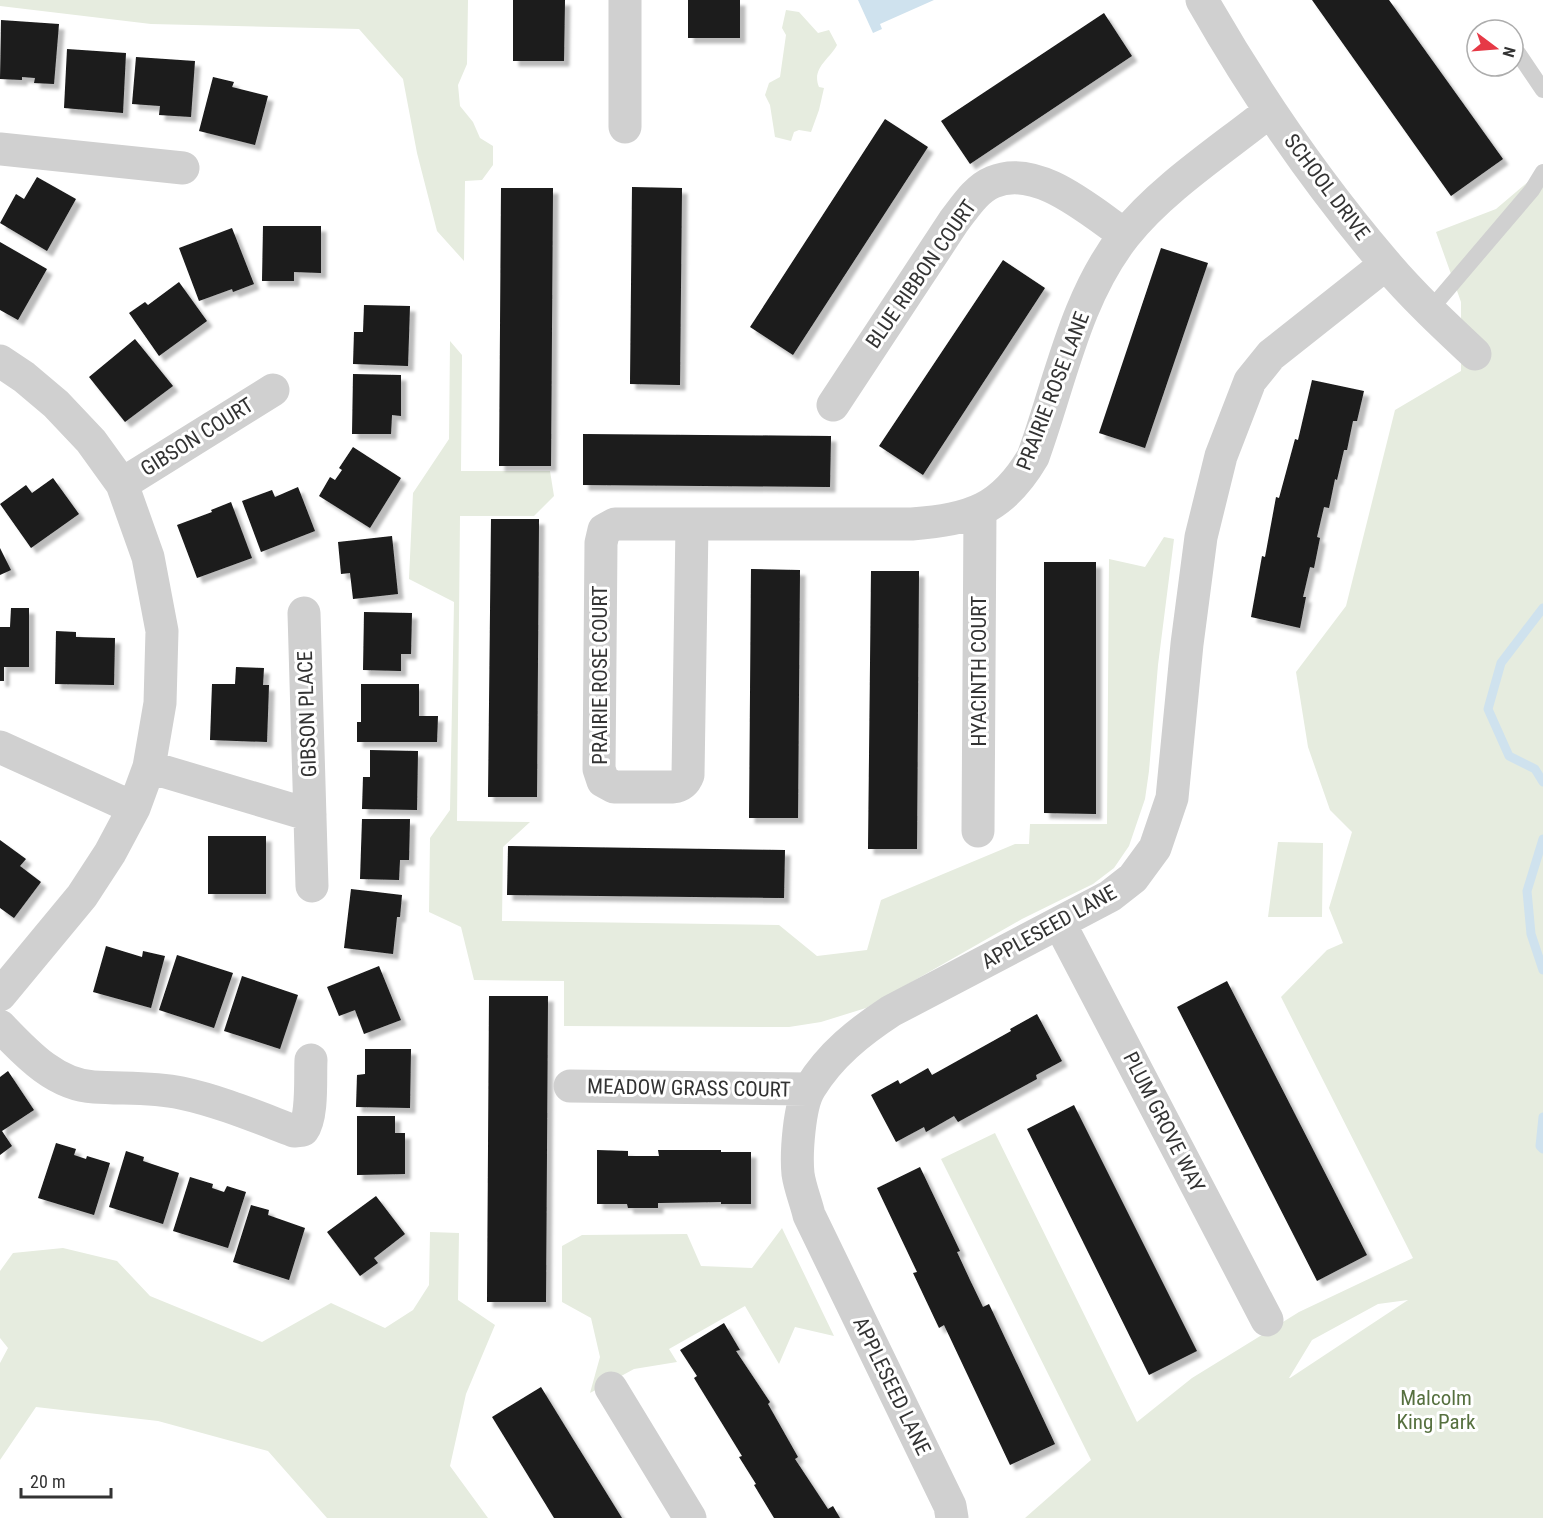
<svg xmlns="http://www.w3.org/2000/svg" width="1543" height="1518" font-family="'Roboto Condensed',sans-serif">
	<style>
		.green { fill: #e6ecdf; fill-rule: evenodd }
		.water { fill: #cfe2ee }
		.lines { fill: none; stroke-linecap: round; stroke-linejoin: round }
		.stream { stroke: #cfe2ee; stroke-width: 9 }
		.building { fill: #1a1a1a; filter: url(#shadow) }
		.service { stroke: #d0d0d0; stroke-width: 16 }
		.minor { stroke: #d0d0d0; stroke-width: 33 }
		.labels { text-anchor: middle; stroke-width: 6; stroke-linejoin: round; paint-order: stroke }
		.street-label { font-size: 21px; fill: #333; stroke: #fff }
		.park-label { font-size: 21px; fill: #56703f; stroke: #fff }
	</style>
	<defs>
		<filter id="shadow"><feDropShadow dx="5.5" dy="5.5" stdDeviation="1.5" flood-color="#0004"/></filter>
	</defs>
	<rect width="100%" height="100%" fill="#fff"/>
	<path class="green" d="M0 0H468L467 64 458 85 460 106 473 122 480 138 493 146V165L482 180 465 181 464 261 437 231 417 153 403 79 359 29 151 24 0 6Z
		M786 10 799 12 818 33 829 30 837 45C830 59 811 68 819 87L824 88 819 110 811 132 799 130 794 132 791 141 775 137 770 105 765 95 769 83 780 77 786 35 782 28Z
		M1543 169V1518H1025L1091 1460 941 1159 995 1133 1137 1422 1192 1378 1299 1312 1413 1258 1281 997 1327 950 1343 943 1329 908 1352 832 1330 810 1308 747 1296 672 1346 606 1395 410 1461 371V302L1436 232 1496 209ZM1408 1300 1290 1378H1289L1312 1340 1378 1304Z
		M450 341 462 355 461 471H550L554 496 534 516H460L457 821 530 822 503 847 502 921 779 925 817 956 867 950 881 900 1015 844H1029L1030 824H1107L1109 559 1145 567 1164 537 1174 539 1158 665 1149 771 1145 799 1129 846 1114 868 1093 884 1022 919 866 1008 821 1022 789 1027 564 1026V981L474 980 461 927 429 912 430 838 450 810 454 602 409 579 413 493 449 439Z
		M1278 842 1323 843 1322 917H1268Z
		M782 1228 834 1336 795 1327 779 1364 745 1306 669 1349 677 1362 634 1369 590 1393 600 1357 591 1318 562 1302V1246L582 1235 687 1234 701 1266 752 1268Z
		M430 1232 459 1233 458 1300 495 1325 466 1394 450 1466 488 1518H327L268 1451 158 1421 36 1407 0 1460V1363L8 1348 0 1338V1271L13 1253 63 1248 117 1261 150 1296 262 1342 331 1303 385 1328 413 1310 429 1285Z"/>
	<path class="water" d="M858 0H934L880 24 882 29 873 33Z"/>
	<g class="lines">
		<path class="stream" d="M1543 608 1501 663 1488 709 1509 756 1535 769 1543 782
			M1543 839 1527 891 1531 934 1543 970
			M1543 1117 1540 1146 1543 1149"/>
	</g>
	<path class="building" d="M513 0H565L564 61H513Z
		M688 0H740V38H688Z
		M1312 0H1389L1503 159 1451 196Z
		M1104 13 1132 56 970 164 941 121Z
		M1 20 59 24 54 84 34 83 35 78 22 77V80L0 79Z
		M67 49 126 53 123 113 64 108Z
		M136 57 195 61 191 117 159 115 160 106 132 104Z
		M213 77 234 82 232 87 268 96 255 145 199 131Z
		M885 119 928 147 793 355 750 327Z
		M37 177 76 199 47 251 0 223 16 194 24 199Z
		M632 187 682 188 680 385 630 384Z
		M501 188H553L551 466H499Z
		M263 226H321V273L294 272V281H262Z
		M232 228 254 284 233 292 232 289 199 301 179 248Z
		M0 242 47 269 18 320 0 310Z
		M1161 248 1208 263 1145 448 1099 433Z
		M1003 260 1045 288 923 475 879 446Z
		M179 282 207 321 159 356 129 313 145 302 148 305Z
		M364 305 410 306 408 366 353 364 354 332H363Z
		M135 339 173 386 125 422 89 377Z
		M353 374 401 375V416L392 415 391 434H352Z
		M1312 380 1364 391 1357 421H1353L1347 450H1344L1337 480 1335 479 1329 508 1324 507 1317 537 1320 538 1314 568 1310 567 1303 597H1306L1300 628 1251 617 1262 556 1265 557 1276 497 1279 498 1295 439 1298 440Z
		M583 434 831 436 830 487 583 485Z
		M353 447 401 478 370 528 319 496 330 477 335 480 342 470 339 468Z
		M53 478 79 514 31 548 0 504 26 485 32 493Z
		M298 487 315 531 261 552 242 501 272 490 275 497Z
		M231 502 252 558 197 578 177 525 212 512 211 510Z
		M491 519H539L537 797H488Z
		M392 536 398 594 353 599 350 573 341 574 338 542Z
		M0 548 11 570 0 575Z
		M1044 562H1096V814L1044 813Z
		M751 569 800 570 798 818H749Z
		M871 571H919L917 849H868Z
		M11 608H29V667H4V681H0V627H10Z
		M364 612 412 613 411 654H401V671L363 670Z
		M56 631 76 632V637L115 638 114 685 55 684Z
		M236 667 264 668 263 685H269L267 742 210 740 212 684H235Z
		M361 684H419V716H438L437 742H357V722H361Z
		M370 750 418 751 417 810 362 809 363 777H370Z
		M362 819H410L409 860H400L399 880 360 879Z
		M208 836H266V894H208Z
		M0 840 26 859 20 866 41 882 14 918 0 908Z
		M508 846 785 850 784 898 507 895Z
		M351 889 402 895 400 917H397L393 954 344 948Z
		M106 946 142 957 143 951 165 956 151 1008 93 992Z
		M177 955 233 973 214 1028 159 1010Z
		M379 966 401 1020 364 1034 355 1010 339 1016 327 987Z
		M242 976 298 995 280 1049 224 1031Z
		M1227 981 1367 1255 1317 1281 1177 1007Z
		M489 996H548L546 1302H487Z
		M1037 1014 1062 1061 1036 1075 1037 1079 958 1122 954 1116 926 1132 924 1127 896 1142 871 1095 898 1080 900 1084 928 1068 932 1075 1011 1031 1010 1029Z
		M365 1049H411L410 1108 356 1107 357 1075 365 1074Z
		M8 1071 34 1110 2 1131 12 1146 0 1155V1077Z
		M1074 1105 1197 1351 1149 1375 1027 1129Z
		M357 1116H395V1133H405V1174L357 1175Z
		M56 1143 76 1149 74 1155 86 1159 87 1156 110 1163 94 1215 38 1198Z
		M597 1150 628 1151V1156H659L658 1150H721V1152H751V1204H721V1202L658 1203V1208H628L627 1204H597Z
		M126 1151 144 1157 143 1161 179 1173 163 1224 109 1207Z
		M920 1167 960 1251 957 1252 970 1280 983 1307 989 1304 1055 1444 1010 1465 944 1325 939 1328 913 1273 917 1272 877 1188Z
		M190 1177 213 1184 212 1188 224 1192 227 1186 246 1192 228 1248 173 1231Z
		M376 1196 405 1234 374 1258 378 1263 360 1276 327 1232Z
		M251 1205 269 1210 268 1215 305 1228 289 1280 233 1262Z
		M724 1323 740 1350 736 1351 770 1402 768 1404 798 1457 795 1459 828 1509 833 1506 840 1518H774L754 1485 756 1484 739 1457 742 1456 694 1378 697 1376 680 1350Z
		M541 1387 573 1439 622 1518H554L508 1443 492 1417Z"/>
	<g class="lines">
		<path class="service" d="M1518 53 1543 90
			M1429 311 1532 190 1543 172"/>
		<path class="minor" d="M625 0V127
			M1202 0C1255 93 1316 182 1385 263 1413 296 1444 325 1475 354
			M0 149 183 168
			M0 361 24 377 56 404 91 441 122 484 148 557 162 631 160 703 149 767 134 808 110 853 82 896 0 995
			M833 405 954 221C965 207 976 189 993 182 1037 163 1090 211 1125 235
			M122 484 273 390
			M692 525 688 775C685 783 681 786 673 787H614L603 781 599 769 601 543 604 530 615 524H912C971 519 1002 510 1033 457 1060 383 1075 298 1125 235 1161 189 1224 148 1270 111
			M304 613 312 886
			M0 747 134 808
			M149 767 310 815
			M978 831 980 511
			M1060 924 1267 1320
			M0 1026C26 1053 55 1085 94 1087 123 1089 152 1087 181 1093 219 1101 257 1117 294 1131L303 1130C313 1116 310 1078 311 1060
			M570 1086 809 1089
			M611 1388 690 1518
			M952 1518 950 1506 809 1215C806 1202 800 1188 798 1174 796 1154 799 1105 810 1088 830 1055 859 1032 891 1011L1110 896 1133 878 1155 848 1172 798 1187 644 1201 537 1221 456 1250 381 1271 355 1386 264"/>
	</g>
	<g class="labels">
		<g class="street-label">
			<text transform="translate(1327 187) rotate(53)" y="7">SCHOOL DRIVE</text>
			<text transform="translate(921 274) rotate(-55)" y="7">BLUE RIBBON COURT</text>
			<text transform="translate(1053 391) rotate(-69)" y="7">PRAIRIE ROSE LANE</text>
			<text transform="translate(197 437) rotate(-32)" y="7">GIBSON COURT</text>
			<text transform="translate(979 671) rotate(-90)" y="7">HYACINTH COURT</text>
			<text transform="translate(600 675) rotate(-90)" y="7">PRAIRIE ROSE COURT</text>
			<text transform="translate(307 714) rotate(-92)" y="7">GIBSON PLACE</text>
			<text transform="translate(1049 927) rotate(-29)" y="7">APPLESEED LANE</text>
			<text transform="translate(689 1088) rotate(1)" y="7">MEADOW GRASS COURT</text>
			<text transform="translate(1164 1122) rotate(63)" y="7">PLUM GROVE WAY</text>
			<text transform="translate(892 1386) rotate(64)" y="7">APPLESEED LANE</text>
		</g>
		<g class="park-label">
			<text x="1436" y="1405">Malcolm<tspan x="1436" dy="24">King Park</tspan></text>
		</g>
	</g>
	<g transform="translate(1495 48) rotate(106)"><circle r="28" fill="#ffffff" stroke="#adadad" stroke-width="1.5"/>
	<path d="M0-4.5L10 22L0 15L-10 22Z" fill="#e63946"/>
	<text y="-9" font-size="16" font-weight="bold" text-anchor="middle" fill="#333333">N</text>
	</g>
	<path d="M21 1488v9h90v-9" fill="none" stroke="#333333" stroke-width="3"/>
	<text x="30" y="1488" font-size="18" fill="#333333" stroke="#ffffff" stroke-width="4.5" paint-order="stroke">20 m</text>
</svg>
